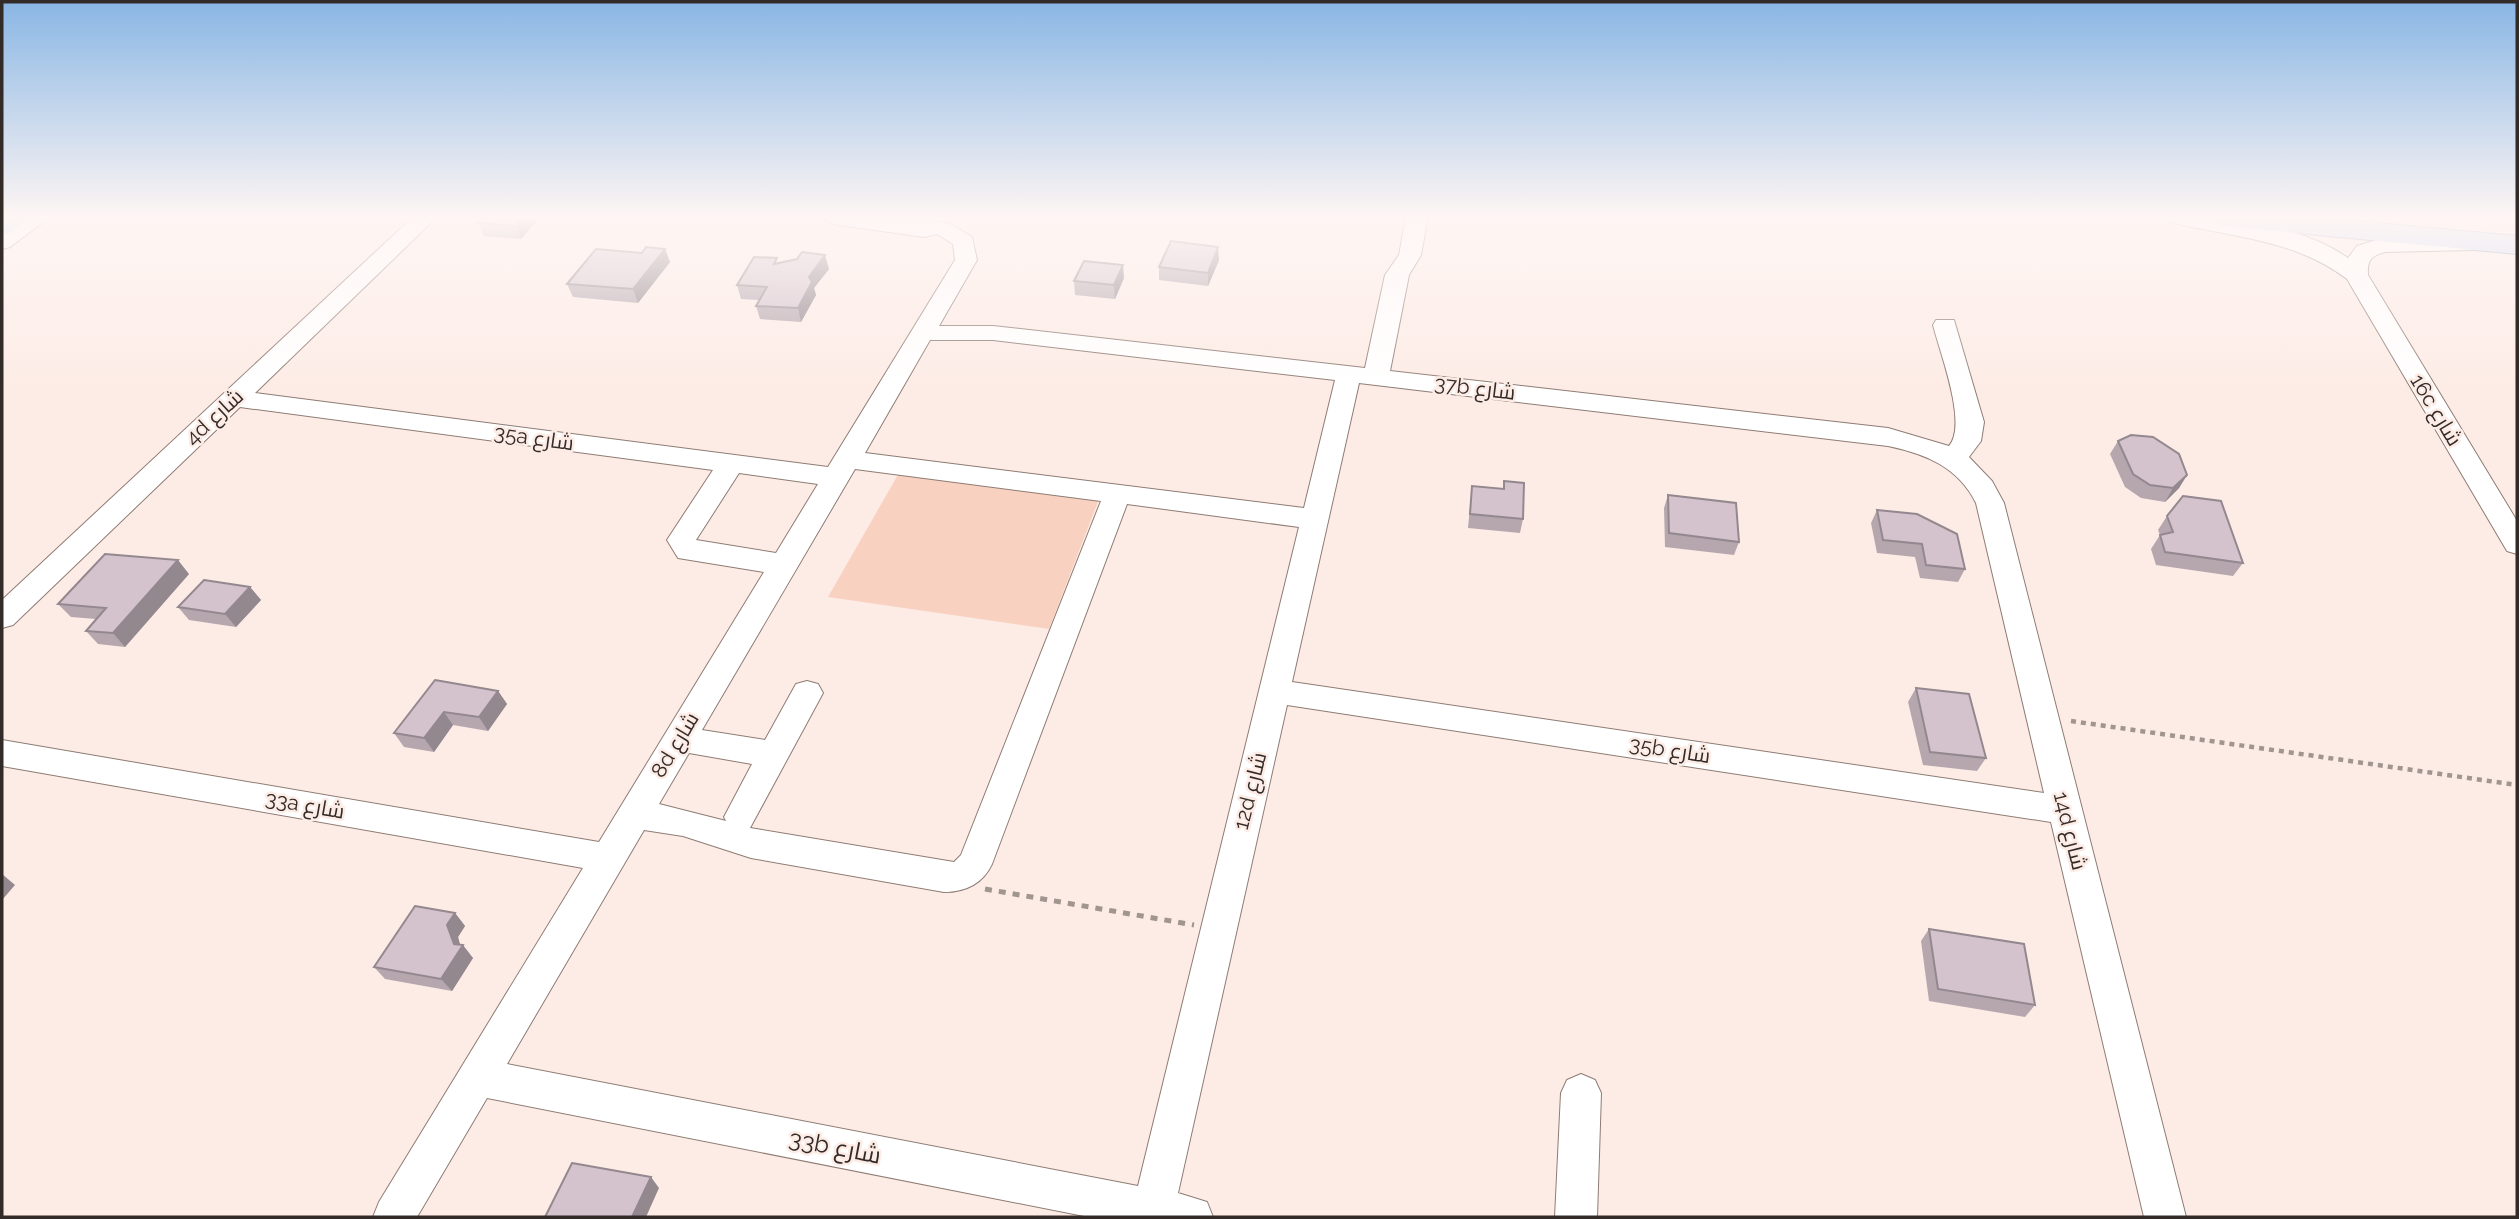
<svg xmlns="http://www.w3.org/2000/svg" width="2519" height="1219" font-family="Raleway,Cairo,sans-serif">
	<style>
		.green { fill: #f9d1c0 }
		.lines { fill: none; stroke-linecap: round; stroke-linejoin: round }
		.minor-casing { stroke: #8e7c74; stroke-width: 2 }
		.major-casing { stroke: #7a89ad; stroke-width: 2 }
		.path-far1 { stroke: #a19590; stroke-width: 4.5; stroke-dasharray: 5 5; stroke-linecap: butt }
		.path { stroke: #a19590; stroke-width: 5; stroke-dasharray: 7 7; stroke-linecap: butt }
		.minor { fill: #fff; fill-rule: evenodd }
		.major { fill: #c7d6f9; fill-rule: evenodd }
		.wall { fill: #b6a7af }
		.shaded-wall { fill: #94888f }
		.building { fill: #d4c2cc; stroke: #94888f; stroke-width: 2 }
		.labels { text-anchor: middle; stroke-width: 5; stroke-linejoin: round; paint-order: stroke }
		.street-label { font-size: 21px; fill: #322b28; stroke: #fdece6 }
		.near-street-label { font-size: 24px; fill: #322b28; stroke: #fdece6 }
	</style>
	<rect width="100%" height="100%" fill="#fdece6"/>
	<path class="green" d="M899 473 1099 499 1049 629 828 597Z"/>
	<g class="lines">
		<defs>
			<path id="minor" d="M24 217H50L10 247 2 249V232Z
				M413 217H437L255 393 828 467 955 260 953 244 937 234 924 237 832 224 821 217 930 219 952 225 972 237 977 260 939 326H993L1365 368 1385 275 1399 255 1406 217H1428L1421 255 1409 275 1390 371 1888 428 1949 446C1968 424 1940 353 1933 325L1936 320H1954L1984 422 1981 441 1969 457 1992 481 2004 503 2186 1217H2144L2051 822 1287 705 1178 1193 1207 1202 1213 1217H1089L487 1098 417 1217H373L379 1202 583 868 2 766V740L599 842 764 572 678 558 667 540 713 470 240 407 13 625 2 628V600ZM930 340H993L1335 380 1304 508 865 453ZM1359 383 1888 446C1926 454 1958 467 1976 503L2044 793 1292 682ZM855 469 1101 501 961 855 954 862 750 828 823 693 818 684 807 681 796 684 765 740 702 730ZM739 473 818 484 776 553 696 540ZM1127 504 1299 527 1138 1186 507 1064 644 830 683 836 751 858 944 892C966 892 983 883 992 864ZM689 753 752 764 724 817 726 821 659 804Z
				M2166 217C2224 217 2299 223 2348 258L2357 246 2383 238H2480L2483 243 2480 248 2472 250 2385 252C2371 256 2367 260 2368 275L2517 521V554L2507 551 2347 279C2294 239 2232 237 2169 222Z
				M1581 1074 1595 1080 1601 1093 1597 1217H1555L1561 1093 1567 1080Z"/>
			<path id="major" d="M2 217H29L12 232 2 235Z
				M2210 217H2314L2517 236V254L2224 226 2214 223Z"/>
		</defs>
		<use href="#minor" class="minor-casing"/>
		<use href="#major" class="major-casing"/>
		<path class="path-far1" d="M2071 721 2517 785"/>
		<path class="path" d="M985 889 1194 925"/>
		<use href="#minor" class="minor"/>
		<use href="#major" class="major"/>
	</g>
	<path class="wall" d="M541 217 521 239 484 236 478 223Z
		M665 249 670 262 638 303 573 297 567 284 642 253Z
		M1219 260 1208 286 1159 280V267Z
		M779 263 829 269 814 288 816 295 801 322 760 319 756 306 759 300 741 299 737 285Z
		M1124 278 1115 299 1075 295 1074 281Z
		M2118 441 2187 475 2179 488 2165 502 2141 498 2125 487 2110 454Z
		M1504 481 1523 519 1520 533 1468 528 1472 486 1503 489Z
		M1668 495 1739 542 1734 555 1665 547 1664 508Z
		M1877 510 1965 569 1958 582 1920 578 1915 557 1877 553 1871 523Z
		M2167 516 2243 563 2233 576 2156 565 2151 549 2160 535 2158 530Z
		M189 574 125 647 98 644 86 631 96 619 71 617 58 604Z
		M250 587 261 600 236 627 189 620 178 607Z
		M435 680 498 691 507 704 488 731 453 725 434 752 404 747 394 733Z
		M1916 688 1986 758 1977 771 1923 765 1908 702Z
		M455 913 465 926 458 937 460 945 473 958 452 991 385 979 374 967Z
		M1929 929 2035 1005 2025 1017 1929 1001 1921 941Z"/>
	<path class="shaded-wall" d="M524 217H541L521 239 516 226Z
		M1218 247 1219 260 1208 286V273Z
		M665 249 670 262 638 303 633 289Z
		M825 255 829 269 814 288 816 295 801 322 798 308 809 277Z
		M1123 265 1124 278 1115 299 1114 285Z
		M2187 475 2179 488 2165 502 2173 488Z
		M178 560 189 574 125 647 113 633Z
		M250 587 261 600 236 627 225 614Z
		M498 691 507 704 488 731 479 717Z
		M444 712 453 725 434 752 424 738Z
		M2 874 15 885 2 900Z
		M455 913 465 926 458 937 461 948 463 945 473 958 452 991 441 979 454 944 447 925Z
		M651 1177 659 1188 646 1217H632Z"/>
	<path class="building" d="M484 217H524L516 226 478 223Z
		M1171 241 1218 247 1208 273 1159 267Z
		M646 247 665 249 633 289 567 284 596 249 642 253Z
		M802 252 825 255 809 277 812 282 798 308 756 306 767 287 737 285 754 257 777 258 774 264 797 259Z
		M1084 261 1123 265 1114 285 1074 281Z
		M2131 435 2153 437 2179 454 2187 475 2173 488 2150 485 2133 474 2118 441Z
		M1504 481 1524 483 1523 519 1470 514 1472 486 1504 489Z
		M1668 495 1736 503 1739 542 1669 533Z
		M2183 496 2221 501 2243 563 2165 552 2160 535 2173 532 2167 516Z
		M1877 510 1917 514 1957 534 1965 569 1926 565 1922 544 1883 540Z
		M105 554 178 560 113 633 86 631 106 608 58 604Z
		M204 580 250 587 225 614 178 607Z
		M435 680 498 691 479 717 444 712 424 738 394 733Z
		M1916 688 1969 694 1986 758 1930 752Z
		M415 906 455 913 447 925 454 944 463 945 441 979 374 967Z
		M1929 929 2024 944 2035 1005 1938 989Z
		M572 1163 651 1177 632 1217H545Z"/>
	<linearGradient id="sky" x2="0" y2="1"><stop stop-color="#89b6e4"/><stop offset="0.56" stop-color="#fef6f4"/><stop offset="1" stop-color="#fef6f4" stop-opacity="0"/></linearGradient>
	<rect width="2519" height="388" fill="url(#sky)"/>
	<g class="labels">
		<g class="street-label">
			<text transform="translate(1475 388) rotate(7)" y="7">37b شارع</text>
			<text transform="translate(2436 410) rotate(59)" y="7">16c شارع</text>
			<text transform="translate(214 417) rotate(-43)" y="7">4d شارع</text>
			<text transform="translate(534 438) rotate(8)" y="7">35a شارع</text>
			<text transform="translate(675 745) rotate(-59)" y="7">8d شارع</text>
			<text transform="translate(1670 750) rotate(9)" y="7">35b شارع</text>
			<text transform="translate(1250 791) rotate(-76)" y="7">12d شارع</text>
			<text transform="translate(305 805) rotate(10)" y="7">33a شارع</text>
			<text transform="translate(2070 831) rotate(76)" y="7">14d شارع</text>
		</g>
		<g class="near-street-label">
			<text transform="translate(835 1147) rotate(11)" y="8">33b شارع</text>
		</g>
	</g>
	<rect width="2519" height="1219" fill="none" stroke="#322b28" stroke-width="7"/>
</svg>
